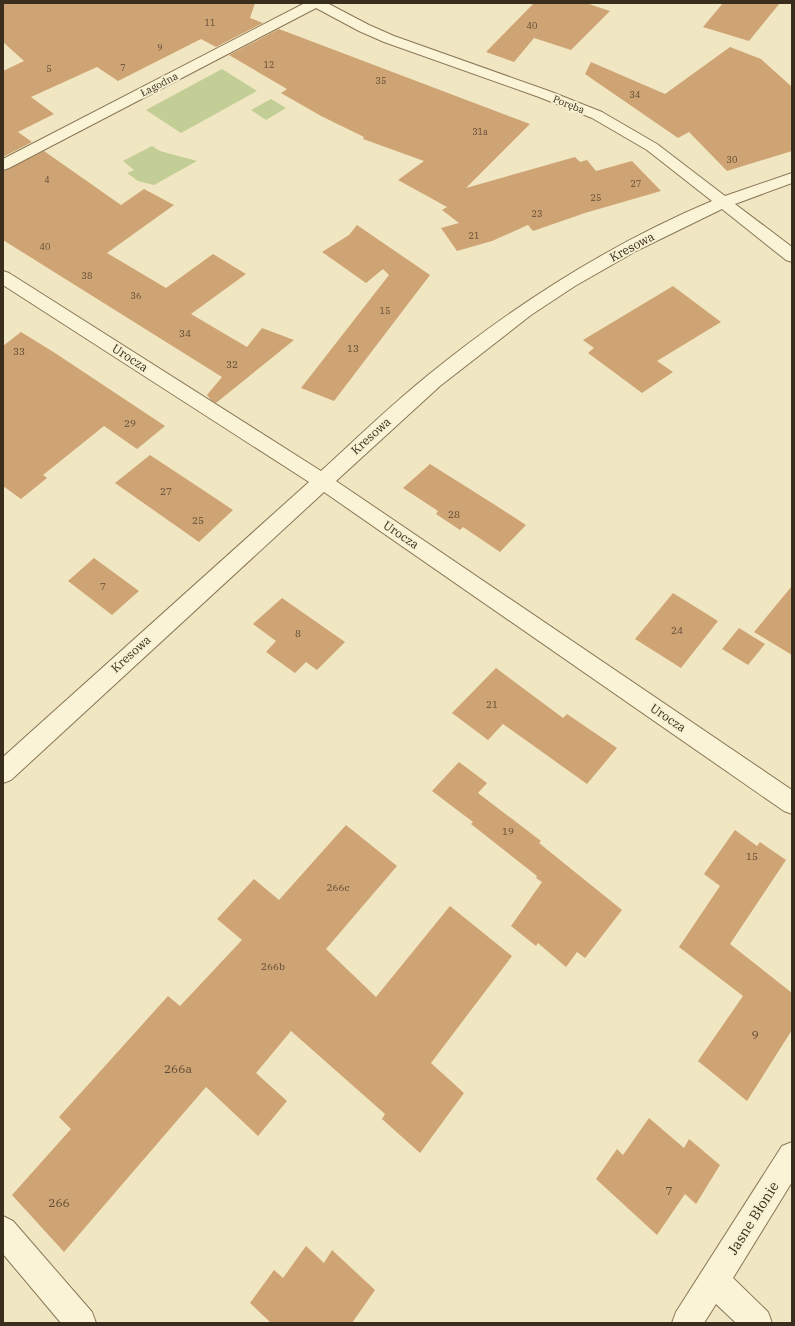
<svg xmlns="http://www.w3.org/2000/svg" width="795" height="1326" font-family="'IBM Plex Serif',serif">
	<style>
		.green { fill: #c2ce95 }
		.building { fill: #cfa475 }
		.lines { fill: none; stroke-linecap: round; stroke-linejoin: round }
		.minor-casing { stroke: #8a7758; stroke-width: 2 }
		.minor { fill: #faf3d5; fill-rule: evenodd }
		.labels { text-anchor: middle; stroke-width: 4; stroke-linejoin: round; paint-order: stroke }
		.far-number-label { font-size: 9px; fill: #5e4b33 }
		.far-street-label { font-size: 10px; fill: #392d1d; stroke: #f7f0d1 }
		.number-label { font-size: 10px; fill: #5e4b33 }
		.street-label { font-size: 12px; fill: #392d1d; stroke: #f7f0d1 }
		.near-number-label { font-size: 12px; fill: #5e4b33 }
		.near-street-label { font-size: 14px; fill: #392d1d; stroke: #f7f0d1 }
	</style>
	<rect width="100%" height="100%" fill="#f0e6c1"/>
	<path class="green" d="M222 69 257 91 181 133 146 110Z
		M271 99 286 108 266 120 251 110Z
		M152 146 160 151 197 161 154 185 138 181 127 173 134 170 123 161Z"/>
	<path class="building" d="M3 3H255L250 18 263 23 216 47 201 39 118 81 97 67 31 97 54 114 18 132 32 142 3 157V71L24 61 3 42Z
		M534 3H586L610 11 571 50 534 38 514 62 486 52Z
		M723 3H780L749 41 703 27Z
		M279 29 530 124 466 188 575 157 580 162 587 160 596 171 632 161 661 191 585 213 533 231 528 225 492 241 457 251 441 228 459 223 442 210 447 207 398 180 424 161 363 139 364 137 321 116 281 93 287 89 229 55Z
		M730 47 761 59 792 87V151L727 171 689 132 678 138 585 74 591 62 665 94Z
		M44 151 121 205 144 189 174 205 107 253 166 288 213 254 246 274 191 314 247 347 262 328 294 340 216 403 211 400 207 395 222 377 3 240V171Z
		M357 225 430 275 334 401 301 388 389 275 383 269 366 283 322 252 349 235Z
		M673 286 721 322 657 361 673 372 642 393 588 353 594 348 583 340Z
		M21 332 55 353 165 426 137 449 104 426 43 475 47 478 21 499 3 486V346Z
		M150 455 203 490 233 510 199 542 115 483Z
		M430 464 492 503 526 525 500 552 463 527 460 530 436 514 438 511 403 488Z
		M94 558 139 591 112 615 68 581Z
		M792 586V655L754 632Z
		M673 593 718 621 681 668 635 639Z
		M282 598 345 642 317 670 306 662 295 673 266 652 276 641 253 624Z
		M739 628 765 644 748 665 722 649Z
		M496 668 563 718 567 714 617 748 587 784 503 724 488 740 452 713Z
		M459 762 487 783 478 793 541 841 539 843 622 910 585 958 577 952 566 967 538 943 536 946 511 926 542 882 536 878 537 876 471 824 473 822 432 791Z
		M346 825 397 866 326 949 376 997 450 906 512 956 431 1063 464 1093 420 1153 382 1119 385 1114 291 1031 256 1073 287 1101 258 1136 206 1087 64 1252 12 1195 71 1129 59 1117 168 996 180 1006 242 940 217 919 254 879 279 900Z
		M735 830 757 846 760 842 786 860 730 944 792 993V1030L747 1101 698 1061 743 996 679 947 720 886 704 874Z
		M649 1118 684 1148 689 1139 720 1165 696 1204 685 1194 657 1235 596 1179 617 1149 623 1155Z
		M306 1246 324 1263 332 1250 375 1290 352 1323H271L250 1303 274 1270 283 1278Z"/>
	<g class="lines">
		<defs>
			<path id="minor" d="M305 3H327L369 25 394 36 549 91 602 112 657 144 725 196 792 173V183L735 204 792 247V262L786 260 722 209 636 251 575 286 531 315 440 386 336 481 792 790V814L784 811 324 492 11 780 3 783V757L309 482 3 285V271L9 273 321 471C356 439 390 406 427 376 514 305 608 245 712 201L647 150 592 118 539 97 384 42 359 31 316 8 9 168 3 170V159Z
				M792 1142V1182L733 1278 768 1312 772 1323H736L716 1304 704 1323H672L676 1312 782 1146Z
				M3 1216 13 1221 92 1312 96 1323H61L3 1254Z"/>
		</defs>
		<use href="#minor" class="minor-casing"/>
		<use href="#minor" class="minor"/>
	</g>
	<g class="labels">
		<g class="far-number-label">
			<text x="210" y="26">11</text>
			<text x="532" y="29">40</text>
			<text x="160" y="51">9</text>
			<text x="269" y="68">12</text>
			<text x="123" y="71">7</text>
			<text x="49" y="72">5</text>
			<text x="381" y="84">35</text>
			<text x="635" y="98">34</text>
			<text x="480" y="135">31a</text>
			<text x="732" y="163">30</text>
			<text x="47" y="183">4</text>
			<text x="636" y="187">27</text>
			<text x="596" y="201">25</text>
			<text x="537" y="217">23</text>
			<text x="474" y="239">21</text>
			<text x="45" y="250">40</text>
			<text x="87" y="279">38</text>
			<text x="136" y="299">36</text>
			<text x="385" y="314">15</text>
		</g>
		<g class="far-street-label">
			<text transform="translate(159 84) rotate(-27)" y="4">Łagodna</text>
			<text transform="translate(569 104) rotate(22)" y="4">Poręba</text>
		</g>
		<g class="number-label">
			<text x="185" y="337">34</text>
			<text x="353" y="352">13</text>
			<text x="19" y="355">33</text>
			<text x="232" y="368">32</text>
			<text x="130" y="427">29</text>
			<text x="166" y="495">27</text>
			<text x="454" y="518">28</text>
			<text x="198" y="524">25</text>
			<text x="103" y="590">7</text>
			<text x="677" y="634">24</text>
			<text x="298" y="637">8</text>
			<text x="492" y="708">21</text>
			<text x="508" y="835">19</text>
			<text x="752" y="860">15</text>
			<text x="338" y="891">266c</text>
			<text x="273" y="970">266b</text>
		</g>
		<g class="street-label">
			<text transform="translate(632 247) rotate(-28)" y="4">Kresowa</text>
			<text transform="translate(130 358) rotate(33)" y="4">Urocza</text>
			<text transform="translate(371 436) rotate(-42)" y="4">Kresowa</text>
			<text transform="translate(401 535) rotate(34)" y="4">Urocza</text>
			<text transform="translate(131 654) rotate(-42)" y="4">Kresowa</text>
			<text transform="translate(668 718) rotate(34)" y="4">Urocza</text>
		</g>
		<g class="near-number-label">
			<text x="755" y="1039">9</text>
			<text x="178" y="1073">266a</text>
			<text x="669" y="1195">7</text>
			<text x="59" y="1207">266</text>
		</g>
		<g class="near-street-label">
			<text transform="translate(753 1218) rotate(-58)" y="5">Jasne Błonie</text>
		</g>
	</g>
	<rect width="795" height="1326" fill="none" stroke="#392d1d" stroke-width="8"/>
</svg>
